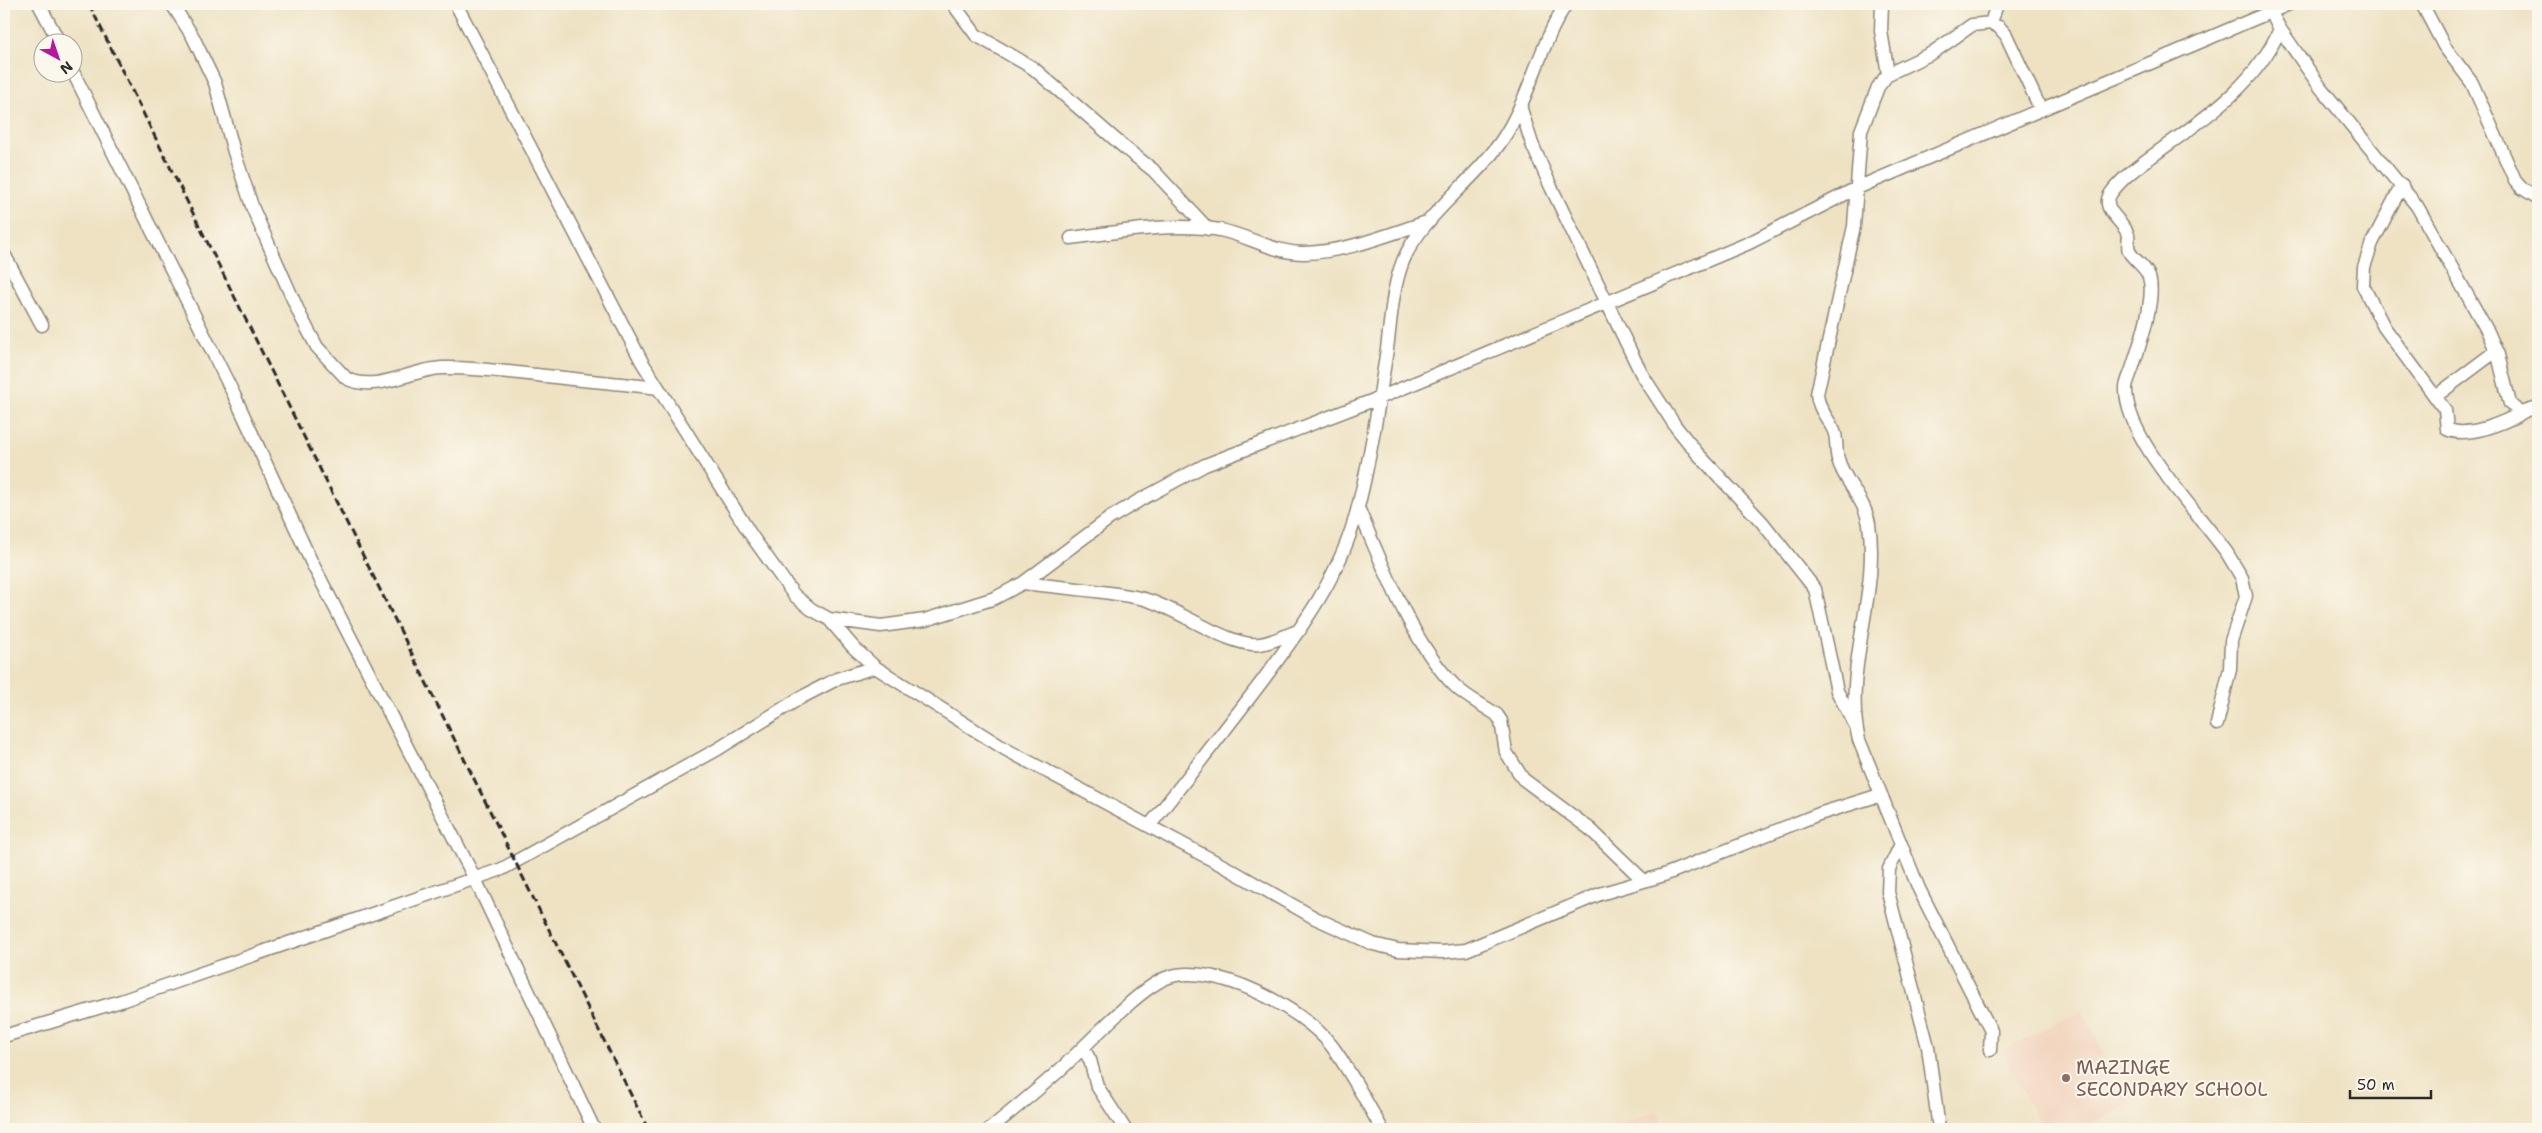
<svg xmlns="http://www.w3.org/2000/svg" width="2542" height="1133" font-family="'Shantell Sans',sans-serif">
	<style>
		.built { fill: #f2d4be }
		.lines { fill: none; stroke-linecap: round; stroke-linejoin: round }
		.minor-casing { stroke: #8c8677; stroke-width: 15 }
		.minor { stroke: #fff; stroke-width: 12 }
		.rail { stroke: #2b2b2b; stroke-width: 3; stroke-dasharray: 8 4; stroke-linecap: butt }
		.education-dot { fill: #8d6e63; stroke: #fbf7ec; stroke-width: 2 }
		.labels { text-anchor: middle; stroke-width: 4; stroke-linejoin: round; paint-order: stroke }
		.education-label { font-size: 19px; fill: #785e54; stroke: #fbf7ec; text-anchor: start }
	</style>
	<rect width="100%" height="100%" fill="#fbf7ec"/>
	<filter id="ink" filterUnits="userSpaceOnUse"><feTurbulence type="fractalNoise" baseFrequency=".02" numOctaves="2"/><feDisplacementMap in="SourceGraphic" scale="10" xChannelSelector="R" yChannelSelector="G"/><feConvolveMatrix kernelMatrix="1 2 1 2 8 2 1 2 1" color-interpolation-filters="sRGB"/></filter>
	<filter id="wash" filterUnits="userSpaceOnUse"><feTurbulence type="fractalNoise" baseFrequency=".0096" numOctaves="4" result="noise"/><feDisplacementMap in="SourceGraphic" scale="20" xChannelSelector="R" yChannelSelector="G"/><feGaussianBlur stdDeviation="1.12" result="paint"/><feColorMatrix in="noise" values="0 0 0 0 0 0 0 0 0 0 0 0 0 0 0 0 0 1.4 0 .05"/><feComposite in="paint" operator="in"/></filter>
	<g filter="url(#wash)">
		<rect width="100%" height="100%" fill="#eee2c3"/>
		<path class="built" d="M2082 1010 2130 1104 2081 1129H2042L2002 1051Z
			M1657 1110 1665 1129H1610Z"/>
	</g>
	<g filter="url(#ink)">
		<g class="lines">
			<defs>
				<path id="minor" d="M39 4 59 42
					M172 4 193 37 215 83 234 152 253 209 300 315 317 347 346 378C375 394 412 369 442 368 474 367 506 372 537 375 578 380 618 383 658 388
					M456 4 642 362 751 535 794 595 811 609 829 619 881 626 925 620 995 598 1023 583 1110 518 1140 500 1205 465 1379 398 1749 243 1857 188 2289 4
					M953 4 976 35 1033 68 1125 148 1153 170 1208 229
					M1882 4 1881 31 1888 74
					M2266 4 2280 29 2321 88 2417 206 2488 332 2498 355 2510 404 2521 412 2538 407
					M2422 4 2444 46 2472 83 2515 180 2522 188 2538 198
					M1991 23 1997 4
					M72 70 234 395 311 561 475 879 594 1129
					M1521 109 1532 144 1551 187 1641 373 1676 427 1697 453 1762 522 1815 589 1837 691 1855 725
					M2402 185 2372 243 2364 267 2363 286 2384 327 2445 410 2447 429C2466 439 2506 422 2523 412
					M1071 238C1120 232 1171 222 1220 230 1249 236 1274 253 1304 253 1348 252 1389 234 1430 221
					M4 254 42 325
					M2436 396 2496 351
					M1358 508C1382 563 1412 644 1455 686 1467 698 1483 705 1497 715L1501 721 1506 752 1523 779 1590 829 1644 881
					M1023 583C1063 588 1104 590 1144 599 1178 608 1230 648 1260 644 1273 642 1287 635 1300 630
					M829 619 853 647 875 667 1005 749 1231 870 1315 918 1373 944 1398 950 1443 952 1466 950 1600 894 1664 875 1819 814 1880 795
					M2217 724 2230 669 2231 641 2246 596 2242 578 2227 553C2198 512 2124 438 2126 387 2127 380 2131 373 2133 366 2140 344 2156 298 2149 277 2146 267 2136 262 2130 253 2126 247 2130 242 2128 235 2125 221 2099 210 2111 193 2125 174 2147 160 2166 146 2211 114 2257 82 2280 29
					M1150 825C1188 777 1226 729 1263 680 1303 626 1342 573 1358 507 1371 456 1379 401 1387 349 1391 319 1392 289 1403 261 1422 215 1474 182 1502 140 1530 98 1539 46 1566 4
					M1901 844 1889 869 1888 892 1928 1047 1939 1129
					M4 1036 121 1001 502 869 718 749 800 698 837 679 875 667
					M1083 1048 1090 1060 1097 1086 1125 1129
					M1990 1050 1991 1031 1919 889 1859 740C1842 669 1880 596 1869 524 1865 499 1844 482 1838 459 1835 449 1838 437 1833 429 1827 417 1818 408 1817 394L1854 226 1861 131 1878 87 1888 74 1932 53 1972 25 1991 23 1999 27 2006 35 2041 110
					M990 1129C1014 1109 1039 1089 1062 1068 1087 1045 1137 990 1166 978 1212 960 1302 1008 1331 1045 1350 1070 1366 1102 1382 1129"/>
			</defs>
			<use href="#minor" class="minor-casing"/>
			<use href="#minor" class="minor"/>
			<path class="rail" d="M89 4 648 1129"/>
		</g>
	</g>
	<circle class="education-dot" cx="2066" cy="1078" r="5"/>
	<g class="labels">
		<g class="education-label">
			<text x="2076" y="1074">MAZINGE<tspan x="2076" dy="22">SECONDARY SCHOOL</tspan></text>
		</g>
	</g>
	<rect width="2542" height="1133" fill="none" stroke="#fbf7ec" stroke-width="20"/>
	<g transform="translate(58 58) rotate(140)"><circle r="24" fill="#fbf7ec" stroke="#a8a59f"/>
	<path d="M0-4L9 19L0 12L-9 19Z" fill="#b5179e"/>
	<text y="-8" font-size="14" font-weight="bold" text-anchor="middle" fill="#2b2b2b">N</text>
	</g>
	<path d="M2350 1090v8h81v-8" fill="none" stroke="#2b2b2b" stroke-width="2.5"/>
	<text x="2357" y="1090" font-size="15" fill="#2b2b2b" stroke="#fbf7ec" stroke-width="4" paint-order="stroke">50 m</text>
</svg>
